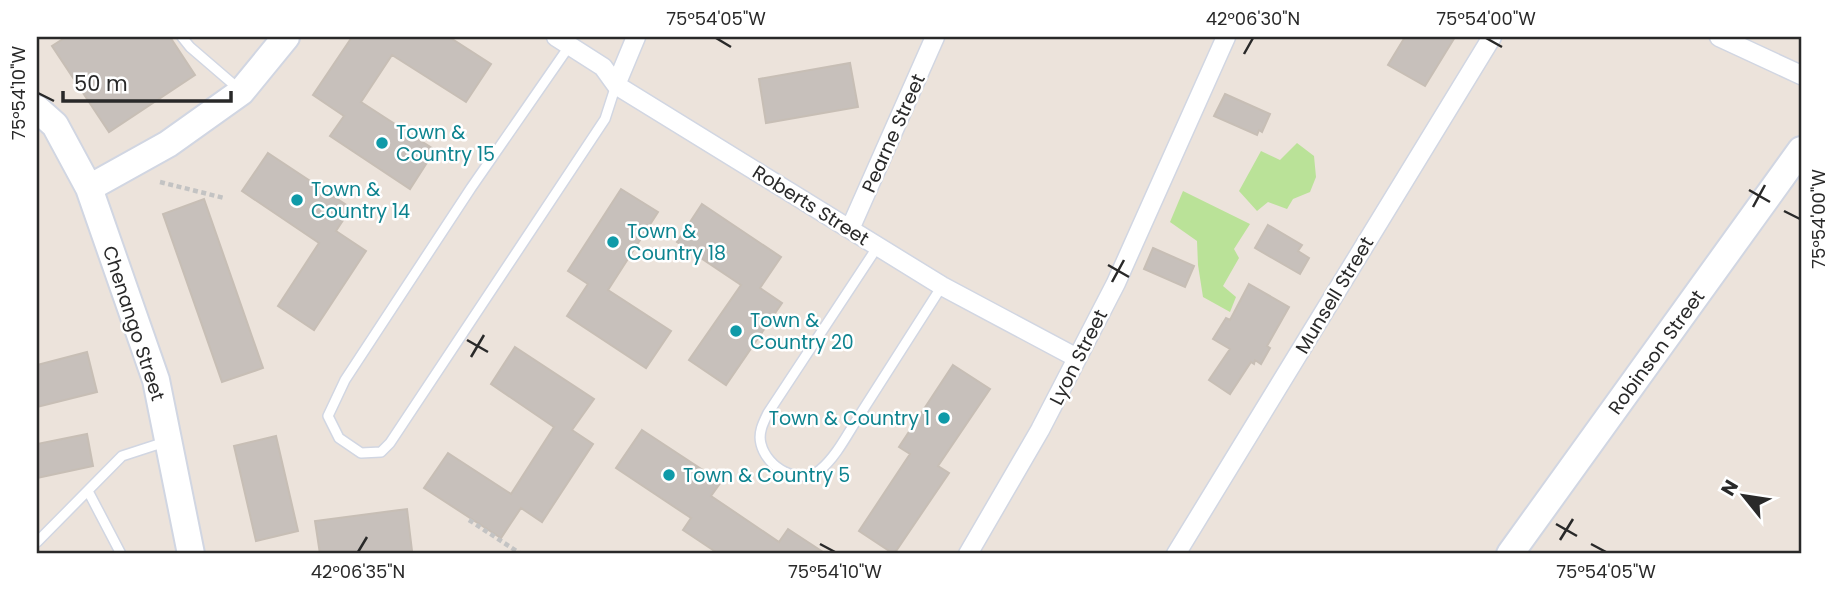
<svg xmlns="http://www.w3.org/2000/svg" width="1838" height="591" font-family="Poppins,sans-serif">
	<style>
		.green { fill: #bae298 }
		.building { fill: #c7c0bb; stroke: #c7beb5; stroke-width: 2 }
		.lines { fill: none; stroke-linecap: round; stroke-linejoin: round }
		.lane-casing { stroke: #d1d6e2; stroke-width: 12 }
		.street-casing { stroke: #d1d6e2; stroke-width: 21 }
		.secondary-casing { stroke: #d1d6e2; stroke-width: 30 }
		.path { stroke: #c3c3c3; stroke-width: 4.5; stroke-dasharray: 5 3.5; stroke-linecap: butt }
		.lane { stroke: #fff; stroke-width: 9 }
		.street { stroke: #fff; stroke-width: 18 }
		.secondary { stroke: #fff; stroke-width: 26 }
		.ticks { fill: none; stroke: #292929; stroke-width: 2.5 }
		.culture-dot { fill: #0f9aa8; stroke: #fff; stroke-width: 2.5 }
		.labels { text-anchor: middle; stroke-width: 5; stroke-linejoin: round; paint-order: stroke }
		.culture-label { font-size: 19px; fill: #0d838f; stroke: #fff; text-anchor: start }
		.street-label { font-size: 19px; fill: #292929; stroke: #fff }
		.neatline { fill: none; stroke: #292929; stroke-width: 2.5 }
		.ticks-label { font-size: 18px; text-anchor: middle; fill: #292929 }
	</style>
	<rect width="100%" height="100%" fill="#ece3db"/>
	<path class="green" d="M1297 143 1314 156 1316 177 1310 192 1293 199 1287 209 1268 202 1257 211 1239 191 1261 151 1280 160Z
		M1183 191 1250 224 1234 249 1239 258 1223 286 1236 297 1230 312 1203 297 1198 265 1197 241 1170 222Z"/>
	<path class="building" d="M66 37H170L195 75 109 132 52 46Z
		M352 37H449L491 64 466 102 392 55 361 102 435 150 410 189 330 136 344 116 313 95Z
		M1405 37H1455L1425 86 1388 65Z
		M850 63 858 107 766 123 759 79Z
		M1225 94 1270 114 1262 132 1259 130 1257 135 1214 116Z
		M268 153 351 208 336 231 366 251 314 330 278 306 319 243 242 191Z
		M621 189 658 212 608 290 671 331 646 368 567 316 588 284 568 271Z
		M204 199 263 368 222 382 163 214Z
		M702 204 781 257 760 288 782 303 726 385 689 360 741 285 677 242Z
		M1268 225 1302 245 1298 251 1309 258 1300 274 1255 248Z
		M1153 248 1194 266 1185 287 1144 269Z
		M1249 284 1289 307 1267 346 1270 348 1261 364 1255 360 1254 364 1251 362 1230 394 1209 380 1230 349 1213 339 1226 318 1230 320Z
		M515 347 594 399 572 430 593 444 542 522 521 508 501 538 424 488 448 453 511 494 554 427 491 384Z
		M87 352 97 392 37 407V365Z
		M953 365 990 389 938 466 949 473 894 554 859 531 910 454 899 447Z
		M642 430 721 482 711 496 779 542 788 529 826 554H719L683 530 691 518 616 468Z
		M87 434 93 466 37 478V444Z
		M276 436 298 531 256 541 234 446Z
		M407 509 412 551 391 554H320L315 521Z"/>
	<g class="lines">
		<defs>
			<path id="lane" d="M182 37 190 47 240 90
				M570 45 471 188 345 380 328 416 339 438 361 453 381 452 390 443 605 119 616 85
				M878 246 768 413C763 423 758 433 761 444 767 468 799 486 820 470 837 456 849 431 861 413 888 371 915 328 942 286
				M88 491 121 554
				M37 542 122 456 165 442"/>
			<path id="street" d="M556 37 603 67 616 85 942 286 1077 358
				M1719 37 1801 75
				M616 85 636 37
				M850 229 935 37
				M968 554 1040 430 1116 283 1226 37
				M1176 554 1492 37"/>
			<path id="secondary" d="M37 109 55 125 89 188 156 380 191 554
				M89 188 168 144 241 92 286 37
				M1510 554 1801 150"/>
		</defs>
		<use href="#lane" class="lane-casing"/>
		<use href="#street" class="street-casing"/>
		<use href="#secondary" class="secondary-casing"/>
		<path class="path" d="M160 182 224 198
			M469 520 521 554"/>
		<use href="#lane" class="lane"/>
		<use href="#street" class="street"/>
		<use href="#secondary" class="secondary"/>
	</g>
	<path class="ticks" d="M716 38 731 47M1486 38 1502 47M1244 54 1253 38M38 93 54 101M1749 190 1770 202M1753 207 1765 185M1784 211 1800 219M1108 265 1129 277M1112 282 1124 260M467 340 488 352M471 357 484 335M1556 524 1577 536M1560 540 1573 519M820 544 835 552M1591 544 1606 552M358 552 367 537"/>
	<g class="culture-dot">
		<circle cx="382" cy="143" r="7"/>
		<circle cx="297" cy="200" r="7"/>
		<circle cx="613" cy="242" r="7"/>
		<circle cx="736" cy="331" r="7"/>
		<circle cx="944" cy="418" r="7"/>
		<circle cx="669" cy="475" r="7"/>
	</g>
	<g class="labels">
		<g class="culture-label">
			<text x="396" y="139">Town &amp;<tspan x="396" dy="22">Country 15</tspan></text>
			<text x="311" y="196">Town &amp;<tspan x="311" dy="22">Country 14</tspan></text>
			<text x="627" y="238">Town &amp;<tspan x="627" dy="22">Country 18</tspan></text>
			<text x="750" y="327">Town &amp;<tspan x="750" dy="22">Country 20</tspan></text>
			<text x="930" y="425" text-anchor="end">Town &amp; Country 1</text>
			<text x="683" y="482">Town &amp; Country 5</text>
		</g>
		<g class="street-label">
			<text transform="translate(893 133) rotate(-66)" y="7">Pearne Street</text>
			<text transform="translate(811 205) rotate(32)" y="7">Roberts Street</text>
			<text transform="translate(1334 295) rotate(-59)" y="7">Munsell Street</text>
			<text transform="translate(134 323) rotate(72)" y="7">Chenango Street</text>
			<text transform="translate(1656 352) rotate(-54)" y="7">Robinson Street</text>
			<text transform="translate(1078 357) rotate(-63)" y="7">Lyon Street</text>
		</g>
	</g>
	<rect width="1838" height="591" fill="none" stroke="#ffffff" stroke-width="77"/>
	<g transform="translate(1744 496) rotate(300)" stroke="#ffffff" stroke-width="5" paint-order="stroke">
	<path d="M0-5L12 26L0 18L-12 26Z" fill="#292929"/>
	<text y="-10" font-size="19" font-weight="bold" text-anchor="middle" fill="#292929">N</text>
	</g>
	<path d="M63 91v10h168v-10" fill="none" stroke="#292929" stroke-width="3.5"/>
	<text x="74" y="91" font-size="21" fill="#292929" stroke="#ffffff" stroke-width="5" paint-order="stroke">50 m</text>
	<rect x="38" y="38" width="1762" height="514" class="neatline"/>
	<g class="ticks-label">
		<text x="716" y="25">75°54'05"W</text>
		<text x="1253" y="25">42°06'30"N</text>
		<text x="1486" y="25">75°54'00"W</text>
		<text transform="translate(19 93) rotate(-90)" y="6">75°54'10"W</text>
		<text transform="translate(1819 219) rotate(-90)" y="6">75°54'00"W</text>
		<text x="358" y="578">42°06'35"N</text>
		<text x="835" y="578">75°54'10"W</text>
		<text x="1606" y="578">75°54'05"W</text>
	</g>
</svg>
